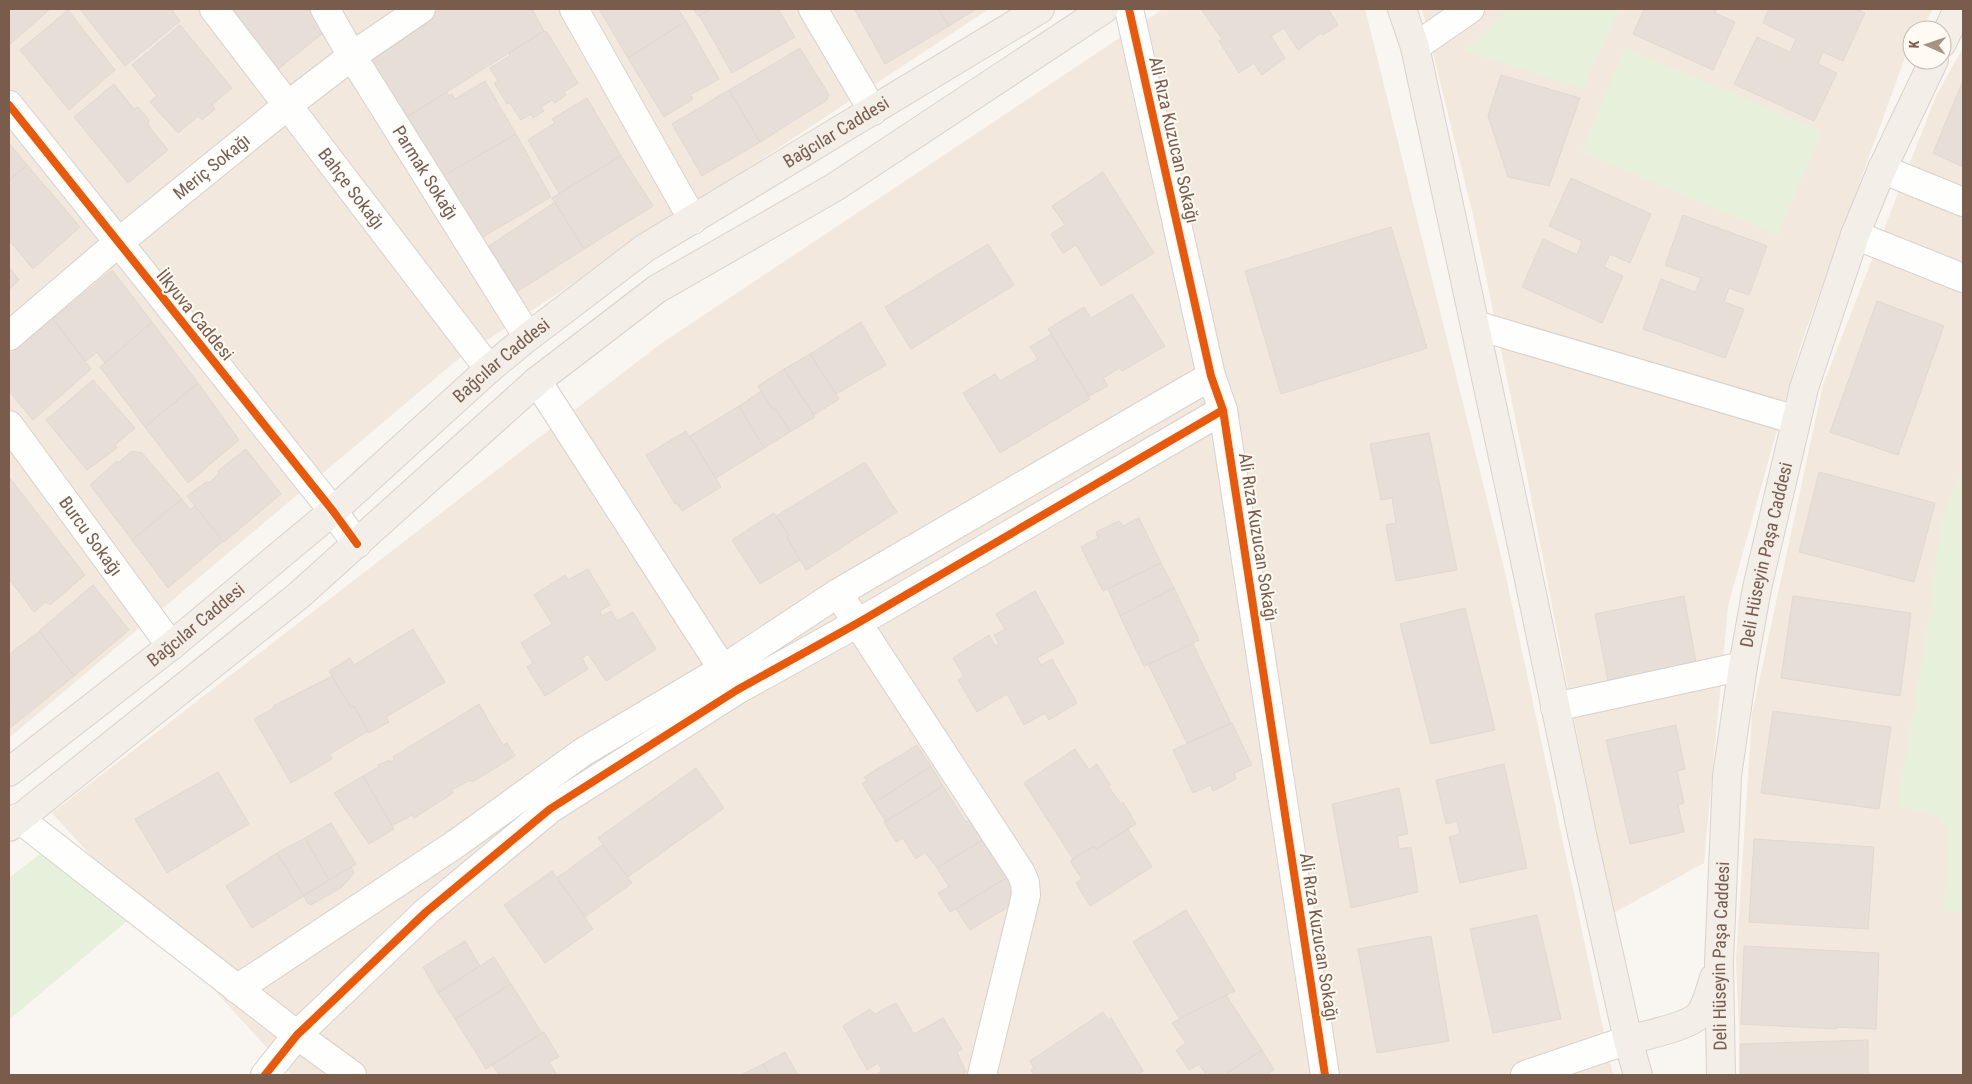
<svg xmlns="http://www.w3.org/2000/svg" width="1972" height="1084" font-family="'Roboto Condensed',sans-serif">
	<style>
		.residential { fill: #f2e8de }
		.green { fill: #e7f0db }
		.building { fill: #e6ded7; stroke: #e2d8d2 }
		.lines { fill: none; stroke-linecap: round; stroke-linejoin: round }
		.minor-casing { stroke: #d7d1cb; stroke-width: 30 }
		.major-casing { stroke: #dad1cc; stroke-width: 30 }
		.minor { stroke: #fefefd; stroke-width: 28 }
		.major { stroke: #f3eee8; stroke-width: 28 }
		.cycleway-casing { stroke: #fffaf3; stroke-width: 11 }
		.cycleway { stroke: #e8590c; stroke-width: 8 }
		.labels { text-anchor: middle; stroke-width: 4; stroke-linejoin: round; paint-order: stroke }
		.street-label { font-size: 18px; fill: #7a5c4d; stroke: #fffaf3 }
	</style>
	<rect width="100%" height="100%" fill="#f9f5f0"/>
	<path class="residential" d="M9 9H989L457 360 9 738Z
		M1163 9H1365L1505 572 1613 1075 291 1074 52 813 659 345Z
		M1422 9H1933L1921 30H1912V44L1907 52 1801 344 1728 606 1704 863 1612 914 1525 466 1474 219Z
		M1963 48V1075H1741L1736 960 1752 714 1823 385 1936 96Z"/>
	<path class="green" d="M1508 9H1619L1583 88 1464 51Z
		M1625 48 1822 131 1778 235 1581 152Z
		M1961 472 1963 473V912L1944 910 1949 830 1936 815 1897 806 1925 643 1942 517Z
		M45 850 133 916 9 1020V878Z"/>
	<path class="building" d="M9 9H50L9 45Z
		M80 9H171L180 21 125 66Z
		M230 9H312L327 30 277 70Z
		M441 9H532L544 31 405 118 364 56Z
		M599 9H678L686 21 628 58Z
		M693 9H711L698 16Z
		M711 9H778L795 37 732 73 699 15Z
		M857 9H938L949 26 885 64 855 10Z
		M938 9H976L949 26Z
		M1201 9H1328L1338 25 1323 35 1321 33 1298 50 1284 28 1271 36 1285 58 1262 75 1254 63 1239 73 1219 41 1222 39Z
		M1644 9H1717L1715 13 1735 22 1713 70 1633 34Z
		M1769 9H1856L1865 13 1843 61 1823 52 1818 64 1837 73 1814 121 1734 84 1757 37 1790 52 1796 39 1763 23Z
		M68 10 115 70 69 110 20 50Z
		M686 21 719 79 690 95 693 99 664 117 628 58Z
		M180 25 232 88 212 105 215 109 202 120 198 116 178 133 150 102 157 96 132 65Z
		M544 31 547 32 578 83 564 92 566 95 555 103 552 100 541 107 544 111 533 118 531 114 521 120 510 103 507 104 494 83 498 81 490 68 510 56 509 53Z
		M800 48 829 95 827 100 760 142 729 90Z
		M1501 75 1580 98 1549 186 1508 177 1488 116Z
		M485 81 516 134 438 179 405 118 447 92 449 96 452 94 455 99Z
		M1963 81V167L1933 153Z
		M114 84 134 109 138 107 149 120 148 125 168 150 128 183 74 117Z
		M729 90 760 142 702 176 672 124Z
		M587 98 621 156 559 193 528 140 555 123 552 119Z
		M516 134 551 197 476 241 438 179Z
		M9 143 27 165 9 181Z
		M621 156 653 206 584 249 552 198Z
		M27 165 80 227 33 269 9 240V180Z
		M1103 172 1154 253 1101 286 1076 245 1063 253 1051 234 1065 225 1052 206Z
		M1571 178 1651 214 1630 263 1610 254 1604 267 1623 276 1602 323 1522 287 1543 239 1577 255 1582 241 1549 226Z
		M555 202 584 249 517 292 489 246Z
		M1683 215 1767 246 1749 295 1729 288 1724 302 1744 309 1725 358 1643 329 1661 279 1695 292 1701 278 1665 265Z
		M1391 227 1427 348 1281 394 1245 271Z
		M988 244 1014 285 911 349 885 307Z
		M9 267 19 280 9 290Z
		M112 270 152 322 105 363 97 352 86 361 53 319Z
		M1132 294 1165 346 1122 371 1119 368 1103 378 1108 386 1089 396 1048 329 1084 307 1091 318Z
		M1877 301 1944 326 1898 455 1830 432Z
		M52 318 91 369 33 420 9 391V355Z
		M152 322 198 383 145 427 100 367Z
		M861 322 886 365 836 394 810 354Z
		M1051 334 1090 399 1000 453 963 393 995 374 1000 381 1038 359 1030 347Z
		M810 354 839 399 814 415 784 369Z
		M784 369 815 417 790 432 776 409 773 410 758 386Z
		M93 380 135 428 115 445 117 448 87 470 46 420Z
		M198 383 239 440 188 483 145 427Z
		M761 391 773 410 776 409 790 432 764 448 739 406Z
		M739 406 764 448 716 478 690 436Z
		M686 431 721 487 682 511 677 503 675 504 646 455Z
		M1429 433 1457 570 1396 581 1386 525 1396 523 1392 498 1381 500 1370 444Z
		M246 449 281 494 224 542 187 496 206 482H210L219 474 218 471Z
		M132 451 142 453 182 499 132 540 90 485 117 461 118 463Z
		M865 462 897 512 806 570 787 538 789 536 776 516Z
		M1819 472 1935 503 1914 582 1799 552Z
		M9 477 85 575 50 605 46 602 34 612 9 579Z
		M182 499 190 510 195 506 223 541 168 588 132 540Z
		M774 513 789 536 787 538 800 560 760 584 732 540Z
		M1139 518 1161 563 1103 591 1081 547 1098 538 1096 532 1119 521 1123 526Z
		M1161 563 1174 588 1120 616 1108 589Z
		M588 569 610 605 600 611 602 616 611 611 617 621 633 612 656 649 606 681 588 654 582 658 588 669 545 696 527 667 533 663 521 643 552 624 534 595 565 575 568 580Z
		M93 585 129 630 74 676 39 631Z
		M1174 588 1199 640 1144 666 1120 616Z
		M1035 591 1064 643 1037 658 1041 665 1052 659 1077 703 1049 720 1045 713 1024 725 1007 694 977 712 958 680 964 677 953 658 989 635 995 646 999 644 994 635 1005 629 996 614Z
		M1684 596 1697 668 1609 686 1595 614Z
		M1793 596 1911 613 1900 696 1781 678Z
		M1465 608 1495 730 1431 744 1400 624Z
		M413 629 445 682 386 717 389 722 369 733 354 706 351 708 329 671 350 658 354 665Z
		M40 631 74 676 10 728 9 656 13 651Z
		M1193 644 1231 723 1187 743 1149 666V664Z
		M332 676 351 708 354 706 368 731 330 754 332 759 291 783 254 719 274 708 273 706Z
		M479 704 503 745 507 743 515 756 472 782 471 780 451 790 453 793 414 818 412 815 392 826 363 776 379 767 378 765 389 760 390 762 394 760 393 757Z
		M1773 711 1891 727 1879 809 1761 793Z
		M1232 723 1252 765 1234 773 1236 779 1213 791 1211 785 1193 793 1173 750Z
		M1676 725 1685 769 1677 771 1684 803 1678 805 1684 832 1630 844 1606 740Z
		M917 745 931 766 874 803 862 783 867 781 864 777Z
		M1075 749 1089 770 1097 764 1110 785 1108 786 1121 804 1123 802 1136 824 1096 849 1094 846 1073 859 1024 783Z
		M1504 764 1527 868 1460 883 1449 837 1460 834 1457 821 1446 824 1436 780Z
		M931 766 943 786 886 822 874 803Z
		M696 768 724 808 628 877 598 838Z
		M218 772 249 824 167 873 135 819Z
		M363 776 394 829 369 844 334 793Z
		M943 786 966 822 969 820 982 840 937 868 925 852 916 859 903 838 896 842 884 822Z
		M1399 788 1408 834 1397 836 1399 849 1411 847 1418 892 1351 908 1332 804Z
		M331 823 356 864 329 880 305 838Z
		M1128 829 1152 867 1090 906 1076 883 1082 879 1070 861 1094 846 1096 849Z
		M305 838 329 880 304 896 277 853Z
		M1754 839 1874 847 1868 929 1749 922Z
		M982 840 994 858 997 856 1009 876 950 912 938 893 949 887 937 868Z
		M602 845 632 883 585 917 557 878Z
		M277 853 304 896 252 928 226 886Z
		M351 867 354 873 342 887 311 905 307 903 304 895Z
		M552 871 593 929 545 963 504 905Z
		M1009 876 1023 898 970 930 956 909Z
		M1186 910 1235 991 1179 1018 1133 942Z
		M1537 915 1561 1019 1493 1033 1470 929Z
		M1431 936 1449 1041 1377 1053 1358 949Z
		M465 941 480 966 438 993 423 967Z
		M1744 946 1879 953 1876 1029 1836 1027V1029L1741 1024Z
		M494 957 511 984 455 1019 438 993Z
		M511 984 542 1033 486 1069 455 1019Z
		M1226 995 1262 1050 1224 1075H1206L1199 1064 1189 1070 1176 1050 1186 1043 1172 1023Z
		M896 1003 914 1034 943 1018 962 1049 957 1052 966 1072 960 1075H875L882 1071 878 1063 867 1070 843 1026 870 1009 875 1014Z
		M1103 1012 1109 1020 1111 1018 1143 1071 1136 1075H1034L1031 1070 1034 1068 1030 1061Z
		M544 1032 559 1057 549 1062 557 1075H499L492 1064Z
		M1868 1040V1075H1740V1044Z
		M1262 1050 1274 1070 1266 1075H1224Z
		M785 1052 798 1075H769L763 1064Z
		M763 1064 769 1075H741Z"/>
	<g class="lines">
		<defs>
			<g id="minor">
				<path id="s1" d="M214 9 489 369"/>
				<path id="s2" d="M325 9 352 56 528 337"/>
				<path d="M574 9 693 220"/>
				<path d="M813 9 873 111"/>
				<path d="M1129 9 1211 376 1223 410 1325 1075"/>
				<path d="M1415 47 1470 9"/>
				<path d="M9 105 333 511 357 544"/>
				<path d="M1882 169 1963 202"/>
				<path d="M1855 235 1963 278"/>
				<path d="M1475 325 1796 420"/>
				<path id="s3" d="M9 336 119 242 288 105 352 56 421 9"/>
				<path d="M537 381 733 685"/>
				<path id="s4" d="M9 425 171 646"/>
				<path d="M847 607 1021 873 1025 883 1026 895 982 1075"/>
				<path d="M1555 707 1743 666"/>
				<path d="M18 818 297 1035 352 1075"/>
				<path d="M237 989 457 843 583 752 723 669 838 593 1211 376"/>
				<path d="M265 1075 297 1035 426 912 550 809 737 690 856 624 1223 410"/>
				<path d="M1525 1075 1628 1040"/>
			</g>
			<g id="major">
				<path d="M1402 9 1415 47 1517 522 1582 834 1628 1040 1638 1075"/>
				<path d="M1942 43 1958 9"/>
				<path id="s5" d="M9 772 171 646 333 511 489 369 528 337 645 248 1040 9"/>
				<path d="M9 827 298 596 537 381 657 289 835 187 1104 9"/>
				<path d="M1628 1040C1644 1036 1689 1026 1699 1015 1707 1005 1710 990 1714 978"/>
				<path id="s6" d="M1721 1075 1719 962 1727 776 1743 666 1757 588 1804 388 1855 235 1882 169 1934 60"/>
			</g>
		</defs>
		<use href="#minor" class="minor-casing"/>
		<use href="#major" class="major-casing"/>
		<use href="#minor" class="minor"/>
		<use href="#major" class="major"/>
		<defs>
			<path id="cycleway" d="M1129 9 1211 376 1223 410 1325 1075
				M9 105 333 511 357 544
				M265 1075 297 1035 426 912 550 809 737 690 856 624 1223 410"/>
		</defs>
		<use href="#cycleway" class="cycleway-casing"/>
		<use href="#cycleway" class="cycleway"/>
	</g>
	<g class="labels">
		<g class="street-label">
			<text dy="6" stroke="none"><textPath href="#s5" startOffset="1048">Bağcılar Caddesi</textPath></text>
			<text transform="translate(1174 140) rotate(77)" y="6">Ali Rıza Kuzucan Sokağı</text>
			<text dy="6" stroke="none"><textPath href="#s3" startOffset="264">Meriç Sokağı</textPath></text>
			<text dy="6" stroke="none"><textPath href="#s2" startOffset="192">Parmak Sokağı</textPath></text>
			<text dy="6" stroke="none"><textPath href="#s1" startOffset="226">Bahçe Sokağı</textPath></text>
			<text transform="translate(195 315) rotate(51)" y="6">İlkyuva Caddesi</text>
			<text dy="6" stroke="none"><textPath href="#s5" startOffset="642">Bağcılar Caddesi</textPath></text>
			<text dy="6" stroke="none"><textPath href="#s4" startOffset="138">Burcu Sokağı</textPath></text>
			<text transform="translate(1258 537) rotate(81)" y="6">Ali Rıza Kuzucan Sokağı</text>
			<text dy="6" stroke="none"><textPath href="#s6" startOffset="524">Deli Hüseyin Paşa Caddesi</textPath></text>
			<text dy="6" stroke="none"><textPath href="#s5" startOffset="238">Bağcılar Caddesi</textPath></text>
			<text transform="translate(1319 937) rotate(81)" y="6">Ali Rıza Kuzucan Sokağı</text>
			<text dy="6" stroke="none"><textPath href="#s6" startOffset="119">Deli Hüseyin Paşa Caddesi</textPath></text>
		</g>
	</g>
	<rect width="1972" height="1084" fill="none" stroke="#7a5c4d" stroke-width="20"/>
	<g transform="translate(1927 45) rotate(272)"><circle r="24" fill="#fffaf3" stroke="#cabbb1"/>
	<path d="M0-4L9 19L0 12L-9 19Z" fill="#a69286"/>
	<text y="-8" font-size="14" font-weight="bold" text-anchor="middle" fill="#7a5c4d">K</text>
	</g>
</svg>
